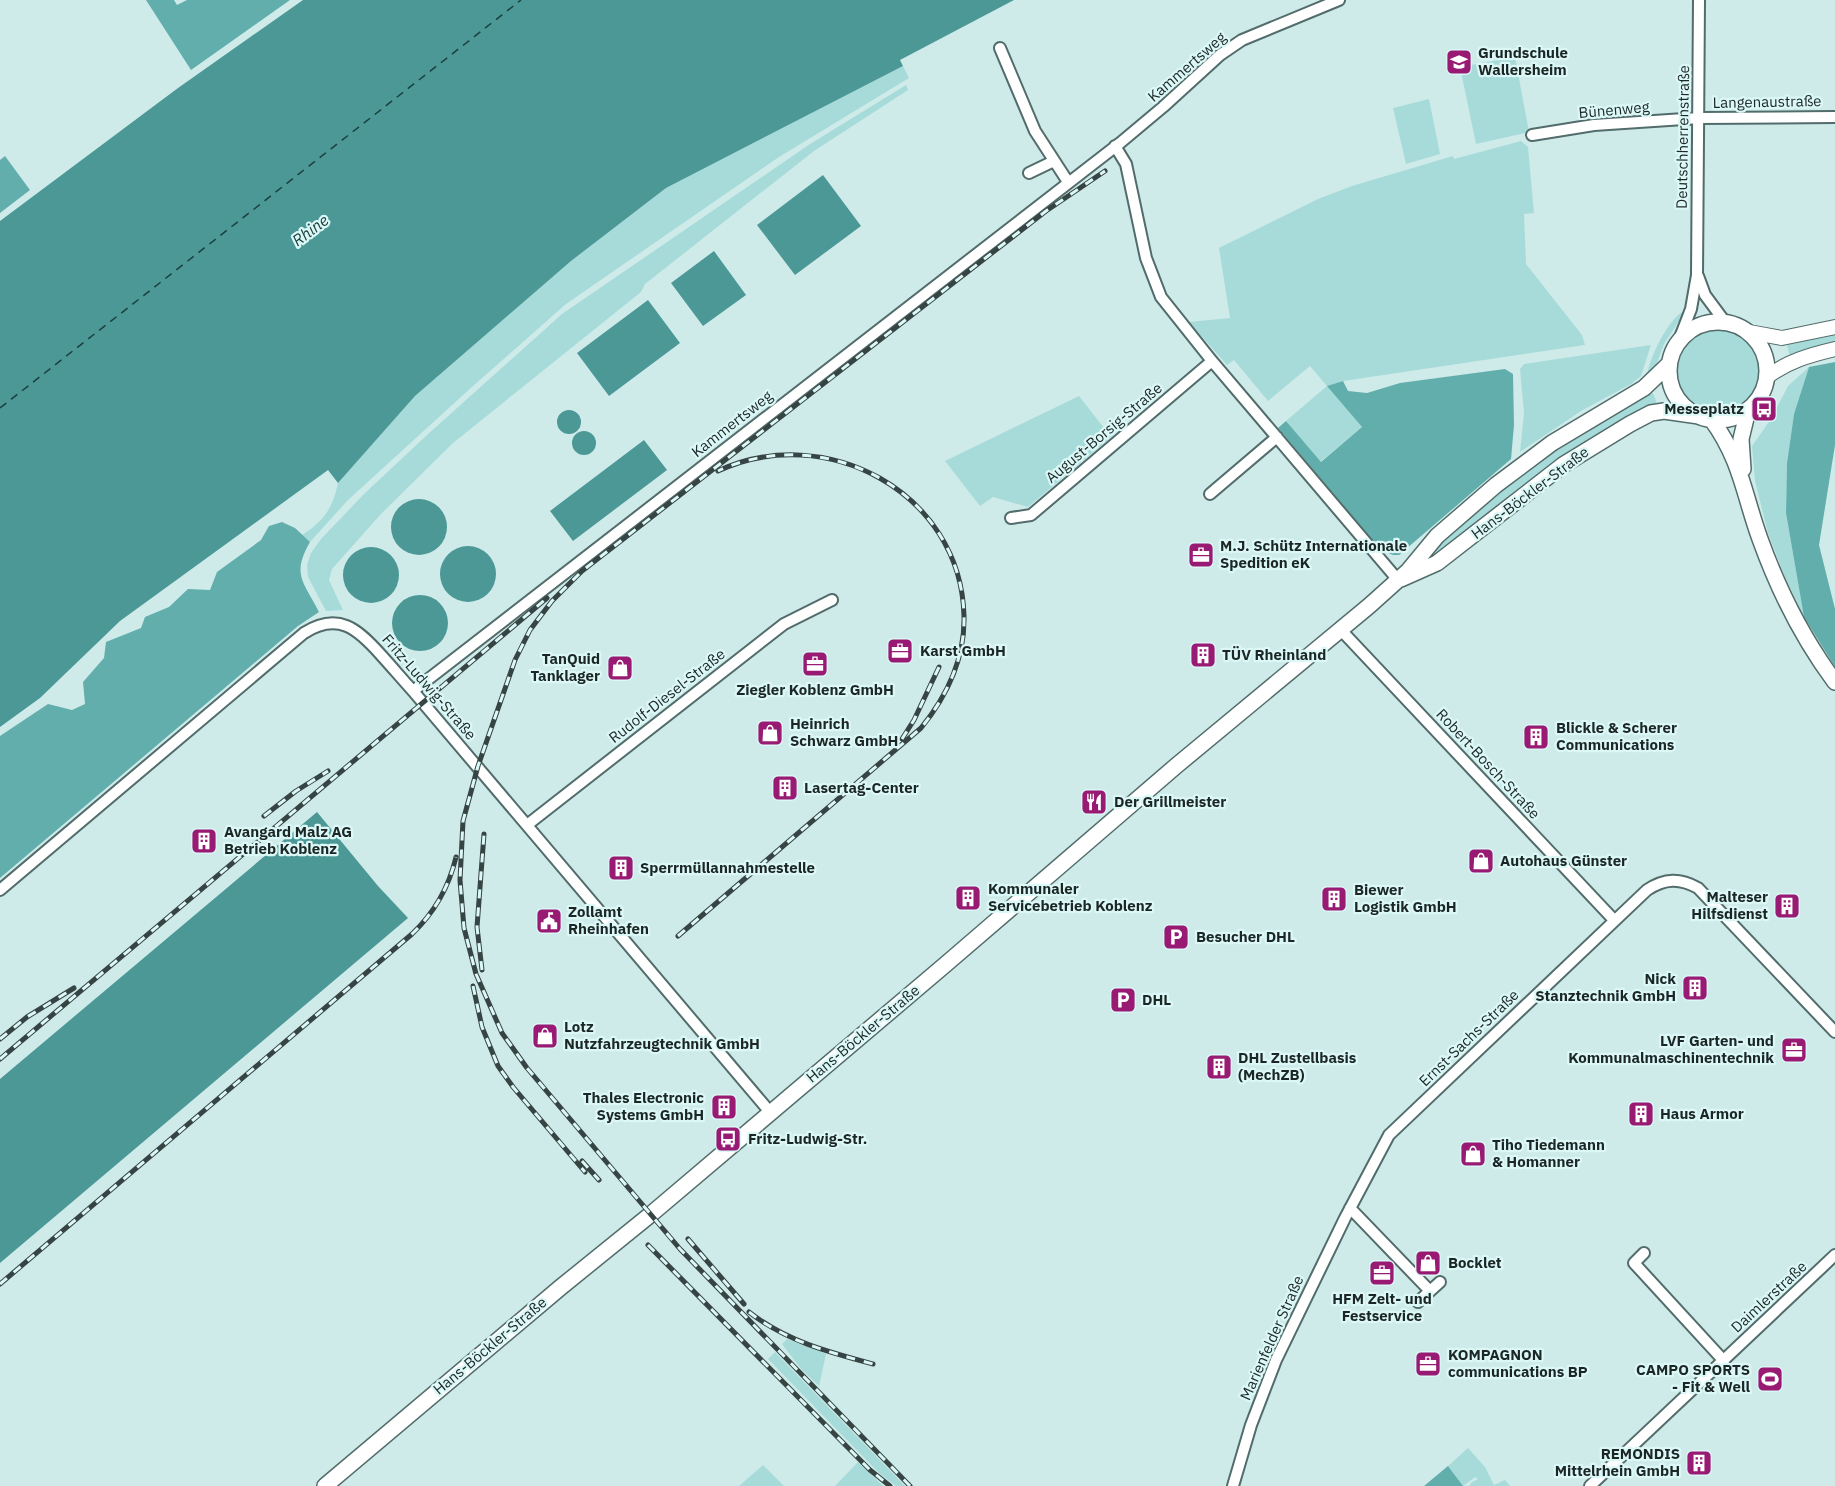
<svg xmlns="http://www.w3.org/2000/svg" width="1835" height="1486" font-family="'IBM Plex Sans',sans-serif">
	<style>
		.green { fill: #a7dbd9 }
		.forest { fill: #62aeac }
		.water { fill: #4c9896 }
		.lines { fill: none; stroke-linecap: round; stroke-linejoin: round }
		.ferry { stroke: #1b403f; stroke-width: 1.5; stroke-dasharray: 8 6; stroke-linecap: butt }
		.minor-casing { stroke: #526c6b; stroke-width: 14 }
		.tertiary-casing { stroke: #526c6b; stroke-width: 16 }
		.secondary-casing { stroke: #526c6b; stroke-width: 18 }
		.minor { stroke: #fff; stroke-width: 10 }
		.tertiary { stroke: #fff; stroke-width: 14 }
		.secondary { stroke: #fff; stroke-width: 15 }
		.rail-casing { stroke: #364443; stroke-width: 5 }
		.rail { stroke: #dbf8f7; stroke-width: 3; stroke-dasharray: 9; stroke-linecap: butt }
		.labels { text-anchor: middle; stroke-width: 4.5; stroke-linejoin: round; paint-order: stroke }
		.poi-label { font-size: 15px; font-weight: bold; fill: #1b2625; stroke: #dbf8f7; text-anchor: start }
		.street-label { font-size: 15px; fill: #1b2625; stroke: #dbf8f7 }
		.water-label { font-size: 16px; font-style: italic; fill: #1b403f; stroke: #dbf8f7 }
	</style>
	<rect width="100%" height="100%" fill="#ceebe9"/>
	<path class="green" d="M1515 57 1529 132 1476 144 1460 67Z
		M903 66 909 78 779 157 566 304 473 386 348 500 310 542 302 535C323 522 333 508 338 483L415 396 571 261 666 188Z
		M906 85 908 90 814 151 645 284 641 292 453 443 381 514 332 569 329 580 343 610 326 611 308 577 307 565 311 553 321 539 364 494 427 435 562 314 810 144Z
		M1429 99 1440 154 1406 164 1393 108Z
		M1521 141 1528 147 1534 213 1524 214 1526 264 1582 335 1585 345 1343 381 1328 386 1362 427 1320 462 1286 421 1327 386 1310 366 1268 401 1234 360 1227 365 1189 322 1230 318 1219 248 1318 199 1352 186 1453 156 1454 159Z
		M1686 310 1664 344 1654 371 1647 377C1648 359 1670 315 1686 310Z
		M1676 370a42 42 0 1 1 84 0a42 42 0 1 1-84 0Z
		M1835 331V346L1790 357 1786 341Z
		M1651 345 1641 376 1631 384 1581 411 1520 452 1524 413 1520 369 1524 364Z
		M1809 367 1794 414 1787 463 1786 513 1804 617 1785 577 1768 533 1755 481 1752 446 1771 419 1788 386Z
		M1650 390 1654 395 1658 407 1428 564 1426 552 1518 473Z
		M1079 396 1111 437 1028 507 993 497 980 506 945 461Z
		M787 1339 826 1354 819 1386 802 1370 782 1344Z
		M775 1352 905 1486H896L880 1474 768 1359Z
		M1468 1448 1485 1467 1494 1485 1505 1480 1510 1486H1469L1472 1482 1478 1479 1475 1477 1463 1486 1448 1466Z
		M858 1462 883 1486H835Z
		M763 1465 784 1486H739Z"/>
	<path class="forest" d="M146 0H174L177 5 187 0H290L191 70Z
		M5 156 30 190 0 213V160Z
		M1835 362V445L1819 545 1835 609V667L1804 617 1786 513 1787 463 1794 414 1809 367Z
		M1505 369 1513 374 1514 425 1511 459 1399 555H1393L1380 549 1278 428 1286 421 1321 462 1362 427 1327 386 1343 381 1348 391 1367 393 1400 383Z
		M282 522 295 528 310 542C291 575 304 582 319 612L298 626 0 878V736L48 704 72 710 85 704 83 682 104 658 106 642 141 628 145 617 169 607 188 589 210 590 217 572 261 540 269 526Z
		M1448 1466 1463 1486H1424Z"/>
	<path class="water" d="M303 0H1014L900 60 903 66 666 188 571 261 415 396 338 483 328 470 120 621 40 698 0 727V221L178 88Z
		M823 175 861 226 795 275 757 225Z
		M714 251 746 295 703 326 671 283Z
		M648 300 680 343 609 396 577 353Z
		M557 422a12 12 0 1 1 24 0a12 12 0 1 1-24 0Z
		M572 443a12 12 0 1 1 24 0a12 12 0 1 1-24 0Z
		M644 440 667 470 573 541 550 511Z
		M391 527a28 28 0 1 1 56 0a28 28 0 1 1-56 0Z
		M440 574a28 28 0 1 1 56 0a28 28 0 1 1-56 0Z
		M343 575a28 28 0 1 1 56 0a28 28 0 1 1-56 0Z
		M392 623a28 28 0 1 1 56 0a28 28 0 1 1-56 0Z
		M317 812 378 886 408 918 0 1263V1079Z"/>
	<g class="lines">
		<path class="ferry" d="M0 408 521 0"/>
		<defs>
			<path id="minor" d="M1000 48 1035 131 1068 182
				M1532 135 1594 125 1699 118 1835 117
				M1115 146 1126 164 1146 258 1161 297 1212 361 1398 580
				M1029 173 1054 161
				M1698 276 1705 295 1725 322
				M1679 340 1691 309 1697 275 1699 0
				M1210 494 1277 437
				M1011 518 1031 515 1212 361
				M1340 629 1614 920
				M413 691 1120 143 1163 107 1220 55 1242 40 1339 0
				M527 825 784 624 832 600
				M0 890 304 633C338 611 358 629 381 655 392 667 402 679 413 691L770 1112
				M1350 1208 1430 1291 1418 1302
				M1644 1253 1634 1263 1724 1361
				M1430 1291 1440 1282
				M1233 1486 1251 1425 1276 1360 1345 1218 1389 1135 1647 890C1665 878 1680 878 1698 888L1835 1032
				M1590 1486 1835 1255"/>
			<path id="tertiary" d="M1749 332 1782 338 1835 327
				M1767 377C1788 361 1810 355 1835 349"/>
			<path id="secondary" d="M1669 371a49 49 0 1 1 98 0a49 49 0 1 1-98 0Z
				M1712 420C1741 460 1744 495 1760 539 1778 589 1803 639 1835 682
				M1743 469 1741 439 1748 410
				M1401 579 1437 563 1563 465 1630 424 1651 413 1664 411 1699 416
				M325 1486 561 1287 650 1215 946 964 1176 766 1369 606 1408 571 1437 536 1496 485 1552 443 1644 388 1669 364"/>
		</defs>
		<use href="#minor" class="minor-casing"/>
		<use href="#tertiary" class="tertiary-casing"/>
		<use href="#secondary" class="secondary-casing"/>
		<use href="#minor" class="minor"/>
		<use href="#tertiary" class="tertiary"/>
		<use href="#secondary" class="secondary"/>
		<defs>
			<path id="rail" d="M902 739 914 720 939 667
				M264 816 296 791 328 771
				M678 936 921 728C947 696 965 658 964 616 961 492 825 421 718 471
				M482 970 477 927 484 834
				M473 986 482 1027 498 1066 513 1087 585 1172
				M0 1039 27 1017 74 988
				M0 1059 547 598
				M582 1161 599 1180
				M688 1239 744 1304
				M648 1245 870 1470 890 1486
				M0 1284 412 934C434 913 449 887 456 857
				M749 1312C786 1341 828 1352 873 1364
				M910 1486 680 1249 527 1068 502 1033 476 974 464 928 460 880 463 821 478 766 515 660 530 630 552 601 582 571 1046 211 1105 171"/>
		</defs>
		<use href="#rail" class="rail-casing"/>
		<use href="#rail" class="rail"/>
	</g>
	<defs>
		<symbol id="school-square" viewBox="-11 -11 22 22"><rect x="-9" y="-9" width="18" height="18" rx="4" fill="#981a73" stroke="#dbf8f7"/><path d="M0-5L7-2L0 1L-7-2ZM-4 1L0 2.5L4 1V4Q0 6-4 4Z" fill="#fff"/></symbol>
		<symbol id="bus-square" viewBox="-11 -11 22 22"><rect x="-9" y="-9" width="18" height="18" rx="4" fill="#981a73" stroke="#dbf8f7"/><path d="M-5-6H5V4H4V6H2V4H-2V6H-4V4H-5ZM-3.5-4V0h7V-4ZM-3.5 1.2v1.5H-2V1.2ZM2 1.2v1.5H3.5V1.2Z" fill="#fff"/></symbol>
		<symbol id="office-square" viewBox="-11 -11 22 22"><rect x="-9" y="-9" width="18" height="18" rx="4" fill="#981a73" stroke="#dbf8f7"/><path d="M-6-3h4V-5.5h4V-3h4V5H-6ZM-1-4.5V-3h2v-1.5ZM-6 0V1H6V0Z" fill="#fff"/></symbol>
		<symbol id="building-square" viewBox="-11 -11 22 22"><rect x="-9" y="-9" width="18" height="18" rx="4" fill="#981a73" stroke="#dbf8f7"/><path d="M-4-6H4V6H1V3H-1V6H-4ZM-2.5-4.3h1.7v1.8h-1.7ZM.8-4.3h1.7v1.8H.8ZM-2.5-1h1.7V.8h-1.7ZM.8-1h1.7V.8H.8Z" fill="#fff"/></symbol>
		<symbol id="shop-square" viewBox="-11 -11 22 22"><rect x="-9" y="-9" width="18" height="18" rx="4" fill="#981a73" stroke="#dbf8f7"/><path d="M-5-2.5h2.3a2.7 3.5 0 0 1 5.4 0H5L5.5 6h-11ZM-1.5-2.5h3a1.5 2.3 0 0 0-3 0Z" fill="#fff"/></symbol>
		<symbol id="restaurant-square" viewBox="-11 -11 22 22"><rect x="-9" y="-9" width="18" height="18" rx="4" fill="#981a73" stroke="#dbf8f7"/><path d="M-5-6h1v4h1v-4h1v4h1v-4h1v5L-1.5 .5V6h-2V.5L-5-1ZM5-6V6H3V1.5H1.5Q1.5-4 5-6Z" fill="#fff"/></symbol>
		<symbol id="civic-square" viewBox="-11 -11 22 22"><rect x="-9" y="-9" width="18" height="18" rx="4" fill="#981a73" stroke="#dbf8f7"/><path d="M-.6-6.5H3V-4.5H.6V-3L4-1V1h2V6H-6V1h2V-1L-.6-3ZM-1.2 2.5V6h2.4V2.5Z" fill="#fff"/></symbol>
		<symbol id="parking-square" viewBox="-11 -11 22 22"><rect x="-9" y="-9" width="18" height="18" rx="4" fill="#981a73" stroke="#dbf8f7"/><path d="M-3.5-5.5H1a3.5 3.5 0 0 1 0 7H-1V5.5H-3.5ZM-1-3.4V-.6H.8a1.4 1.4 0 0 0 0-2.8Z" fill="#fff"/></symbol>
		<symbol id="stadium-square" viewBox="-11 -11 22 22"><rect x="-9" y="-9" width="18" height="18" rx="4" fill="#981a73" stroke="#dbf8f7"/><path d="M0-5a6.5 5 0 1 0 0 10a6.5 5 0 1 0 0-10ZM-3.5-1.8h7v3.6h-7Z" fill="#fff"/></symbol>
	</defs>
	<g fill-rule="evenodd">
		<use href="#school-square" x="1444" y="47" width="30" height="30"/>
		<use href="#bus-square" x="1749" y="394" width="30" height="30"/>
		<use href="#office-square" x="1186" y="540" width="30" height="30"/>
		<use href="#office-square" x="885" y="636" width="30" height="30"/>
		<use href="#building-square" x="1188" y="640" width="30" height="30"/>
		<use href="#office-square" x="800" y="649" width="30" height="30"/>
		<use href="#shop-square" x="605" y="653" width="30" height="30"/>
		<use href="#shop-square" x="755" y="718" width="30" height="30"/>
		<use href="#building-square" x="1521" y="722" width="30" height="30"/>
		<use href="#building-square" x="770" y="773" width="30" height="30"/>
		<use href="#restaurant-square" x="1079" y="787" width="30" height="30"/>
		<use href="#building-square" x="189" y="826" width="30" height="30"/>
		<use href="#shop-square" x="1466" y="846" width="30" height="30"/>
		<use href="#building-square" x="606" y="853" width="30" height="30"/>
		<use href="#building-square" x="953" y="883" width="30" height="30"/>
		<use href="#building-square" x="1319" y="884" width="30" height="30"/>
		<use href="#building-square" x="1772" y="891" width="30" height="30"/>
		<use href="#civic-square" x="534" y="906" width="30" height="30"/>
		<use href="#parking-square" x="1161" y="922" width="30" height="30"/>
		<use href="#building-square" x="1680" y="973" width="30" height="30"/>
		<use href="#parking-square" x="1108" y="985" width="30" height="30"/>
		<use href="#shop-square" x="530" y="1021" width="30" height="30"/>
		<use href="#office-square" x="1779" y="1035" width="30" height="30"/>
		<use href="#building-square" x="1204" y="1052" width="30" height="30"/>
		<use href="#building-square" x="709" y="1092" width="30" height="30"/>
		<use href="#building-square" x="1626" y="1099" width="30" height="30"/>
		<use href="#bus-square" x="713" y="1124" width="30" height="30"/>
		<use href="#shop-square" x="1458" y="1139" width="30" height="30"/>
		<use href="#shop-square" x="1413" y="1248" width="30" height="30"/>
		<use href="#office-square" x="1367" y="1258" width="30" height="30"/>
		<use href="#office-square" x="1413" y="1349" width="30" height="30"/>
		<use href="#stadium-square" x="1755" y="1364" width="30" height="30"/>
		<use href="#building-square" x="1684" y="1448" width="30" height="30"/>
	</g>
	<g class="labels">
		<g class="poi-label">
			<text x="1478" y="58">Grundschule<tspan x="1478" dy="17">Wallersheim</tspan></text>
			<text x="1744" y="414" text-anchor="end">Messeplatz</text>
			<text x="1220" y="551">M.J. Schütz Internationale<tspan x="1220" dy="17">Spedition eK</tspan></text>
			<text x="920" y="656">Karst GmbH</text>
			<text x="1222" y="660">TÜV Rheinland</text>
			<text x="600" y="664" text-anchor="end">TanQuid<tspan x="600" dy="17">Tanklager</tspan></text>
			<text x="815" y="695" text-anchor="middle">Ziegler Koblenz GmbH</text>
			<text x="790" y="729">Heinrich<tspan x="790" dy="17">Schwarz GmbH</tspan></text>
			<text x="1556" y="733">Blickle &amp; Scherer<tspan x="1556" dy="17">Communications</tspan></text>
			<text x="804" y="793">Lasertag-Center</text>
			<text x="1114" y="807">Der Grillmeister</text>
			<text x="224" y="837">Avangard Malz AG<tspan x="224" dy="17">Betrieb Koblenz</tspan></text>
			<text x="1500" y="866">Autohaus Günster</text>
			<text x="640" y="873">Sperrmüllannahmestelle</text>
			<text x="988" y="894">Kommunaler<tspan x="988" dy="17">Servicebetrieb Koblenz</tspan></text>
			<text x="1354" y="895">Biewer<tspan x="1354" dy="17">Logistik GmbH</tspan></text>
			<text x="1768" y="902" text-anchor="end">Malteser<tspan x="1768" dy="17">Hilfsdienst</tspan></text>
			<text x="568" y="917">Zollamt<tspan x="568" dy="17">Rheinhafen</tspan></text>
			<text x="1196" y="942">Besucher DHL</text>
			<text x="1676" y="984" text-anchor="end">Nick<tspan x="1676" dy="17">Stanztechnik GmbH</tspan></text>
			<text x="1142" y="1005">DHL</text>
			<text x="564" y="1032">Lotz<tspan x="564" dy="17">Nutzfahrzeugtechnik GmbH</tspan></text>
			<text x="1774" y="1046" text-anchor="end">LVF Garten- und<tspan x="1774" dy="17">Kommunalmaschinentechnik</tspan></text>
			<text x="1238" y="1063">DHL Zustellbasis<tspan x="1238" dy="17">(MechZB)</tspan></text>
			<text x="704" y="1103" text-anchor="end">Thales Electronic<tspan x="704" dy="17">Systems GmbH</tspan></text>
			<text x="1660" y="1119">Haus Armor</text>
			<text x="748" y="1144">Fritz-Ludwig-Str.</text>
			<text x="1492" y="1150">Tiho Tiedemann<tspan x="1492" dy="17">&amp; Homanner</tspan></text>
			<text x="1448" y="1268">Bocklet</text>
			<text x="1382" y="1304" text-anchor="middle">HFM Zelt- und<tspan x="1382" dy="17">Festservice</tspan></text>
			<text x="1448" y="1360">KOMPAGNON<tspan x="1448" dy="17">communications BP</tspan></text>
			<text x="1750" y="1375" text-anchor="end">CAMPO SPORTS<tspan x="1750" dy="17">- Fit &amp; Well</tspan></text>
			<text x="1680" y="1459" text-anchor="end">REMONDIS<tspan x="1680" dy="17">Mittelrhein GmbH</tspan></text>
		</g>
		<g class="street-label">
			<text transform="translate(1187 67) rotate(-41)" y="5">Kammertsweg</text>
			<text transform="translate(1767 102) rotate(-1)" y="5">Langenaustraße</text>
			<text transform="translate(1614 110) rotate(-5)" y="5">Bünenweg</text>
			<text transform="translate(1683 137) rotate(-89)" y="5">Deutschherrenstraße</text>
			<text transform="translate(732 424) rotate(-38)" y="5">Kammertsweg</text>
			<text transform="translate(1104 433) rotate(-40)" y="5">August-Borsig-Straße</text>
			<text transform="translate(1530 493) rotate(-37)" y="5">Hans-Böckler-Straße</text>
			<text transform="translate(429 687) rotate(49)" y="5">Fritz-Ludwig-Straße</text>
			<text transform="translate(667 696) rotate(-38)" y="5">Rudolf-Diesel-Straße</text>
			<text transform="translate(1488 764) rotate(47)" y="5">Robert-Bosch-Straße</text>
			<text transform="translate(863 1034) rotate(-40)" y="5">Hans-Böckler-Straße</text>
			<text transform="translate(1469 1038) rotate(-44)" y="5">Ernst-Sachs-Straße</text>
			<text transform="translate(1769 1297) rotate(-43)" y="5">Daimlerstraße</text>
			<text transform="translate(1272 1338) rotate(-66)" y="5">Marienfelder Straße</text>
			<text transform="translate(490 1346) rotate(-40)" y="5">Hans-Böckler-Straße</text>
		</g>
		<g class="water-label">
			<text transform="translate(310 230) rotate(-37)" y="6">Rhine</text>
		</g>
	</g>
</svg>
